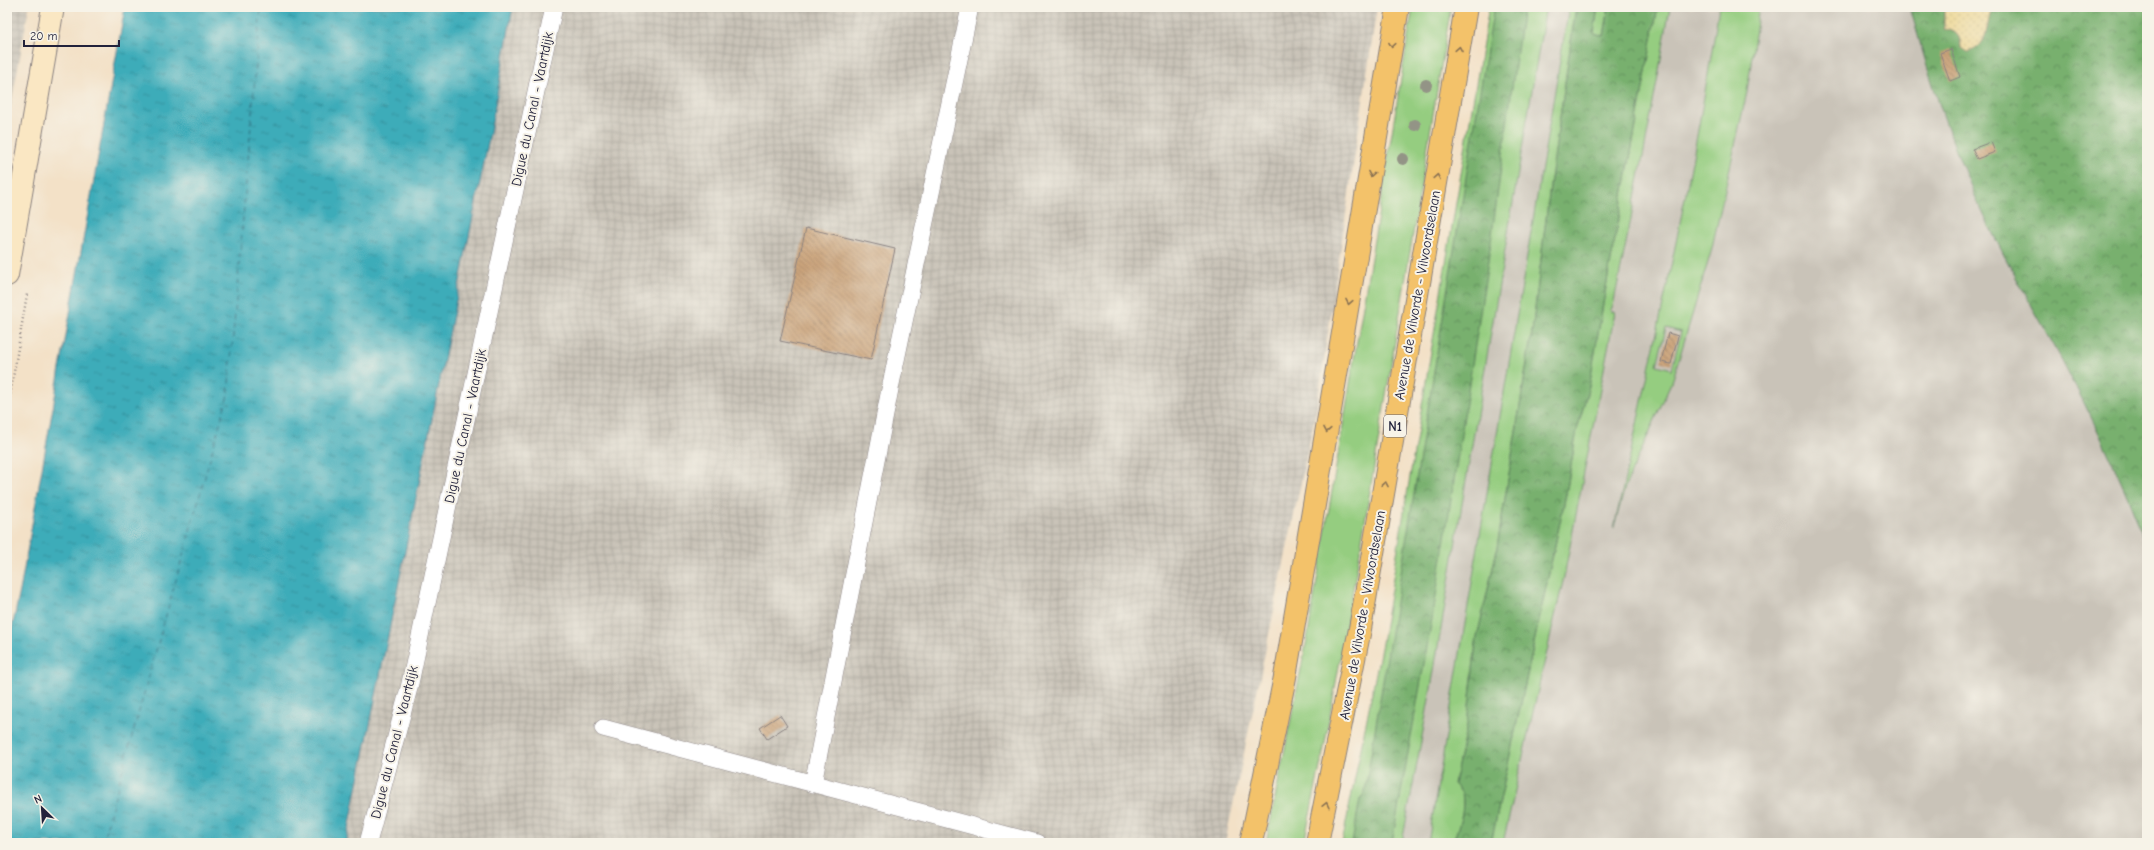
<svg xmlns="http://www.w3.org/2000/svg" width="2154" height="850" font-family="'Comic Neue',sans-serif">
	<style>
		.industrial { fill: url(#industrial-grid) }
		.railway { fill: #c9c3b8 }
		.green { fill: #95cd80; stroke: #5c785e; fill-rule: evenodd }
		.forest { fill: url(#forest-crowns); stroke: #4d6954 }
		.sand { fill: url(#sand-dots); stroke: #887e6c }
		.water { fill: url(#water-ripples); stroke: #2f677a }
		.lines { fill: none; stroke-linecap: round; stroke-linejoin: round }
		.ferry { stroke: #2c596d; stroke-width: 1; stroke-dasharray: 5 4; stroke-linecap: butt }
		.building { fill: url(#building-back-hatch) }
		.service-casing { stroke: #8a8281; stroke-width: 18 }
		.secondary-casing { stroke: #8a8281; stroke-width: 24 }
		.primary-casing { stroke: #8a8281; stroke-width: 24 }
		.path { stroke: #8a8281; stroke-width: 2.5; stroke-dasharray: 1 3; stroke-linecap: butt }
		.service { stroke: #fff; stroke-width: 17 }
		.secondary { stroke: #fae7c3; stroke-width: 22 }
		.primary { stroke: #f3c26a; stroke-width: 22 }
		.tree { fill: #939486 }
		.oneway { stroke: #8a7252 }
		.labels { text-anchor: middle; stroke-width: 4; stroke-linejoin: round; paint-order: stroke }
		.shield { fill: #f7f3e8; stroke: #62616f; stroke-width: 1 }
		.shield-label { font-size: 13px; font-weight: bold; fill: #22223b }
		.street-label { font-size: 14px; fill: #22223b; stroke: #f7f3e8 }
	</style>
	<defs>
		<pattern id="industrial-grid" width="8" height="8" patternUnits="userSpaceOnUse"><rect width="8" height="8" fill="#c9c3b8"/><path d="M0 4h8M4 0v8" fill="none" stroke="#aca79f"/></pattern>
		<pattern id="forest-crowns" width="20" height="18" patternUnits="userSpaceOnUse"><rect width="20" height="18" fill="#78b06e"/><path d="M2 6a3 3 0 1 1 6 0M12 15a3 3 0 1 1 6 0" fill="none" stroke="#628f5c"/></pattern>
		<pattern id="sand-dots" width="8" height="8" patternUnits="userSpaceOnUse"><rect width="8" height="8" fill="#eeda9e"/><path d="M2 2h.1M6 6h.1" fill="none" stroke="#ccbb89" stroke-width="1.8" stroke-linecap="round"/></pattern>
		<pattern id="water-ripples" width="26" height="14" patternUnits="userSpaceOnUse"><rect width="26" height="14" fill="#3cacb9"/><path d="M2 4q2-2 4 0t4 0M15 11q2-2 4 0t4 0" fill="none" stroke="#328c98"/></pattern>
		<pattern id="building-back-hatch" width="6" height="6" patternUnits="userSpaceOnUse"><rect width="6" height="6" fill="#cba47c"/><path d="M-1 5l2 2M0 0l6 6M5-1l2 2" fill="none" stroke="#a48567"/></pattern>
	</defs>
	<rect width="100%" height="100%" fill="#f7f3e8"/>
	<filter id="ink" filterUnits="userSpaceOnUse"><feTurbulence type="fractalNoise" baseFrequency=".025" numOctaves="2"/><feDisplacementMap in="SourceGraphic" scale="8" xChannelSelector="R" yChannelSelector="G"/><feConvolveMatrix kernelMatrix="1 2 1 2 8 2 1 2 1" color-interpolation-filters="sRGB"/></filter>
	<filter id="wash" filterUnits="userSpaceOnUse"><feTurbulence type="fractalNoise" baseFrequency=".012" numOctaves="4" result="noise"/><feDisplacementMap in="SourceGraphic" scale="16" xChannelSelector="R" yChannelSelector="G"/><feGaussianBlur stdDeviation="0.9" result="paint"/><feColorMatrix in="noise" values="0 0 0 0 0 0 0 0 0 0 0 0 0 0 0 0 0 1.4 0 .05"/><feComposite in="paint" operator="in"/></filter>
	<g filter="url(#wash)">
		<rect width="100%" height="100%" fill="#f3e1c7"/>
		<path class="industrial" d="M7 7H29L7 127Z
			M513 7H1377L1317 406 1225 843H346L490 133Z"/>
		<path class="railway" d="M1489 7H2147V843H1342L1382 643Z"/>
		<path class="green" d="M1413 7H1451L1360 551 1324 748 1304 843H1266L1308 634Z
			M1489 7H1546L1430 694 1402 843H1342L1382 643Z
			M1569 7H1576L1551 179 1532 332 1496 554 1476 642 1467 725 1454 784C1457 787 1461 791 1462 794 1466 807 1458 833 1451 843H1428Z
			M1598 7H1609L1604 36 1594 33Z
			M1658 7H1670C1653 107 1634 207 1613 306L1610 311 1615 312 1564 577 1503 843H1491L1566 494 1577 430 1590 382 1604 298Z
			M1719 7H1759L1747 92 1711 252 1673 379 1625 487 1614 528C1652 355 1692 182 1719 7ZM1666 328 1681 332 1672 369 1657 365Z"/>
		<path class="forest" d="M1494 7H1523L1490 249 1435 602 1392 843H1352L1360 799 1365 792 1366 785Z
			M1576 7H1598L1594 33 1604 36 1609 7H1658L1604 298 1590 382 1577 430 1566 494 1491 843H1451C1458 833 1466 807 1462 794 1461 791 1457 787 1454 784L1467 725 1476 642 1496 554 1532 332 1551 179Z
			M1910 7H1944V29C1956 30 1961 36 1961 48L1987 33 1988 19 1992 7H2147V546C2122 479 2091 414 2057 351 2034 309 2010 269 1989 226 1955 156 1930 82 1910 7Z"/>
		<path class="sand" d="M1944 7H1992C1986 24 1989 48 1967 52L1961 48C1961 36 1956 30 1944 29Z"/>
		<path class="water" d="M125 7H513L490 133 346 843H7V651L20 591Z"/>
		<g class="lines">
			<path class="ferry" d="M102 843 228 395 261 7"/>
		</g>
		<g id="blocks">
			<path class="building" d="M1951 49 1960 77 1950 81 1940 53Z
				M1991 142 1995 152 1977 159 1972 149Z
				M806 228 895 249 871 360 780 341Z
				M1668 333 1678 336 1671 364 1661 362Z
				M780 715 787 726 767 739 760 728Z"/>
		</g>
	</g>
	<g filter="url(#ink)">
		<use href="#blocks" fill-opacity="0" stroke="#8a8281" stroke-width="1"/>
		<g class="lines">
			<defs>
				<path id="service" d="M603 728 1037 843
					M813 784 891 384 970 7
					M368 843 409 688 554 7"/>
				<path id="secondary" d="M7 275 53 7"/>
				<path id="primary" d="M1251 843 1285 677 1398 7
					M1317 843 1360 629 1466 7"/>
			</defs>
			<use href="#service" class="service-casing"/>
			<use href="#secondary" class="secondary-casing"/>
			<use href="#primary" class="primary-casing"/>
			<path class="path" d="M7 414 27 294"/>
			<use href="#service" class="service"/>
			<use href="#secondary" class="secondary"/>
			<use href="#primary" class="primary"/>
		</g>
		<g class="tree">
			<circle cx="1426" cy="85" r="6"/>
			<circle cx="1415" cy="125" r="6"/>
			<circle cx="1403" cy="159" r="6"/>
		</g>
		<defs><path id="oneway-chevron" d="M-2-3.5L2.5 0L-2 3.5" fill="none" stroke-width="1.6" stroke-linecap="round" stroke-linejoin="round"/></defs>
		<g class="oneway">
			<use href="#oneway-chevron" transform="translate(1392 45) rotate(99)"/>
			<use href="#oneway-chevron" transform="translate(1459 49) rotate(-80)"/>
			<use href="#oneway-chevron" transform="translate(1371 174) rotate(99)"/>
			<use href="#oneway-chevron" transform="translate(1437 177) rotate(-80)"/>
			<use href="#oneway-chevron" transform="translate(1349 302) rotate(100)"/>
			<use href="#oneway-chevron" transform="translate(1327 430) rotate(100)"/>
			<use href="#oneway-chevron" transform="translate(1385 484) rotate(-80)"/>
			<use href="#oneway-chevron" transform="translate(1326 805) rotate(-77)"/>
		</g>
	</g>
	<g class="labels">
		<rect class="shield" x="1384" y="415" width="22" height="22" rx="3"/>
		<g class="shield-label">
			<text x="1395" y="431">N1</text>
		</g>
		<g class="street-label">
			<text transform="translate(532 109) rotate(-78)" y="5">Digue du Canal - Vaartdijk</text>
			<text transform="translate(1417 295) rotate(-80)" y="5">Avenue de Vilvorde - Vilvoordselaan</text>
			<text transform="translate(465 426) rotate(-78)" y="5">Digue du Canal - Vaartdijk</text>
			<text transform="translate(1362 615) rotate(-80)" y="5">Avenue de Vilvorde - Vilvoordselaan</text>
			<text transform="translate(394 742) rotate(-76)" y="5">Digue du Canal - Vaartdijk</text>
		</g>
	</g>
	<rect width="2154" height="850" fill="none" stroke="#f7f3e8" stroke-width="24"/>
	<g transform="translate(42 808) rotate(335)" stroke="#f7f3e8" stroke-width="3" paint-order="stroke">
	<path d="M0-3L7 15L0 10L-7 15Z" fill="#22223b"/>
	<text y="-6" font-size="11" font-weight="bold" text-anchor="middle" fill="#22223b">N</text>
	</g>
	<path d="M24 40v6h95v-6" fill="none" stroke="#22223b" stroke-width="2"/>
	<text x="30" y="40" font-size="12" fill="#22223b" stroke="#f7f3e8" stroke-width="3" paint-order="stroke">20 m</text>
</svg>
